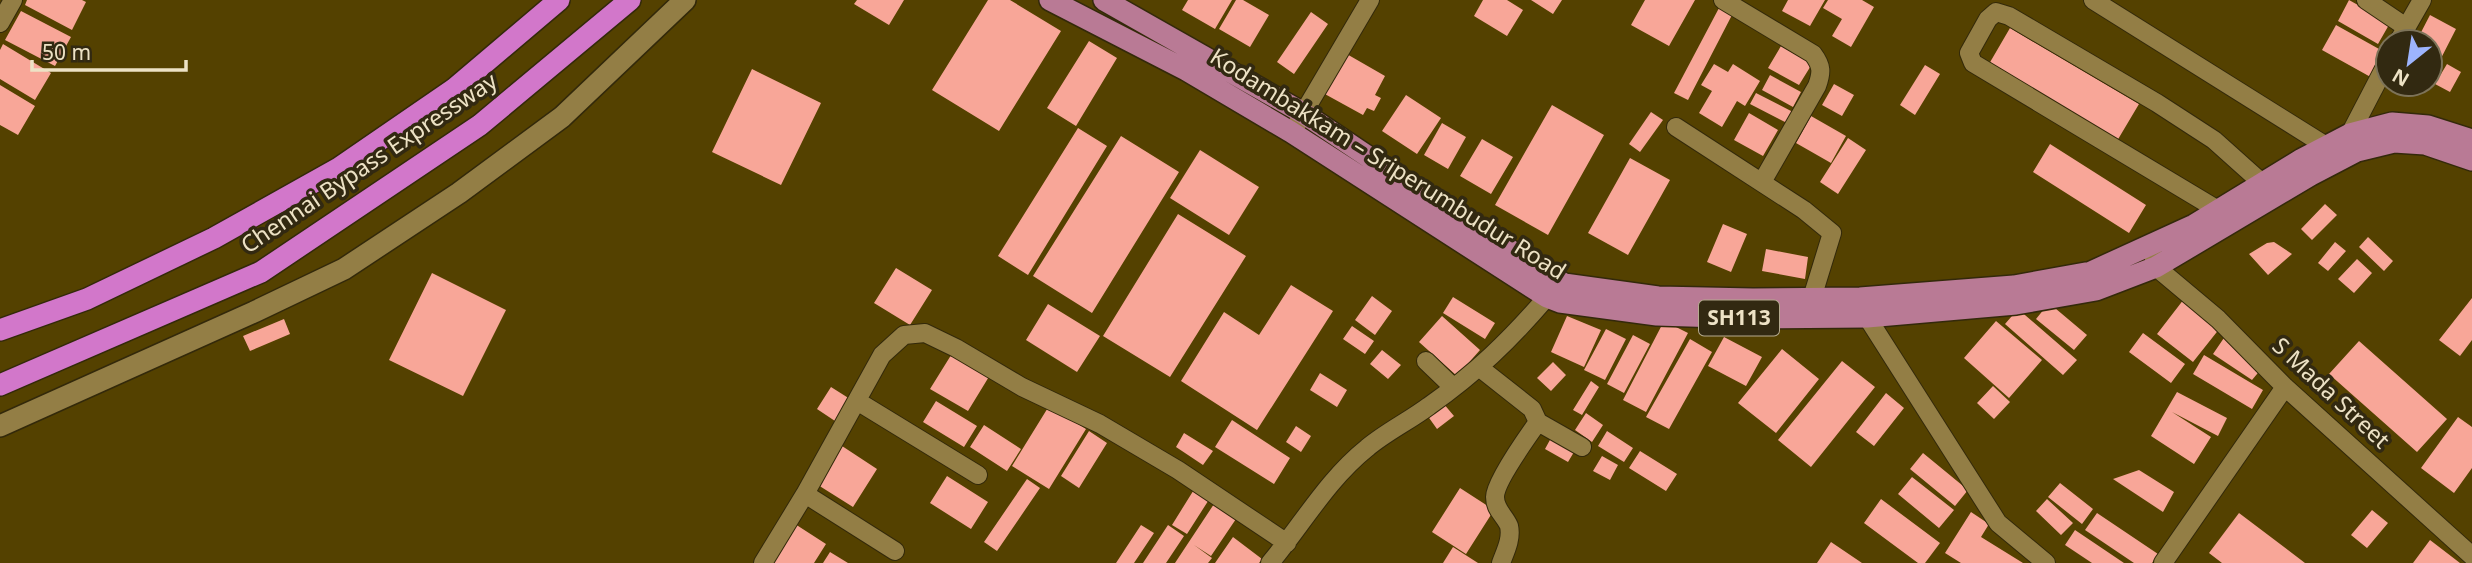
<svg xmlns="http://www.w3.org/2000/svg" width="2472" height="563" font-family="'Noto Sans',sans-serif">
	<style>
		.building { fill: #f8a698 }
		.lines { fill: none; stroke-linecap: round; stroke-linejoin: round }
		.street-casing { stroke: #33290a; stroke-width: 20 }
		.secondary-casing { stroke: #33290a; stroke-width: 24 }
		.primary-casing { stroke: #33290a; stroke-width: 24 }
		.highway-casing { stroke: #33290a; stroke-width: 24 }
		.street { stroke: #937e45; stroke-width: 18 }
		.secondary { stroke: #937e45; stroke-width: 21 }
		.primary { stroke: #b97a95; stroke-width: 21 }
		.highway { stroke: #d277ca; stroke-width: 21 }
		.labels { text-anchor: middle; stroke-width: 7; stroke-linejoin: round; paint-order: stroke }
		.shield { fill: #322911; stroke: #b5aa8f; stroke-width: 2 }
		.shield-label { font-size: 21px; font-weight: bold; fill: #ede2c5 }
		.street-label { font-size: 23px; fill: #ede2c5; stroke: #322911 }
	</style>
	<rect width="100%" height="100%" fill="#544100"/>
	<path class="building" d="M27 0H82L86 2 72 30 25 5Z
		M857 0H904L889 25 854 4Z
		M988 0H1010L1061 31 999 131 932 90Z
		M1188 0H1232L1215 29 1182 10Z
		M1236 0H1243L1269 15 1250 47 1219 29Z
		M1483 0H1507L1523 10 1507 36 1474 16Z
		M1531 0H1562L1553 14Z
		M1645 0H1695L1669 46 1631 25Z
		M1788 0H1825L1810 26 1782 11Z
		M1828 0H1862L1874 7 1851 47 1832 36 1842 19 1823 8Z
		M2349 0 2390 23 2378 44 2338 21Z
		M1719 8 1732 15 1688 100 1674 93Z
		M21 11 71 37 55 66 5 40Z
		M1311 12 1328 24 1294 74 1277 62Z
		M2430 15 2456 29 2434 72 2430 70V42H2416Z
		M2336 25 2388 54 2376 80 2322 50Z
		M2010 28 2139 104 2117 141 1989 64Z
		M1089 41 1117 58 1076 126 1047 108Z
		M3 44 51 73 35 100 0 79V50Z
		M1781 46 1812 64 1799 85 1768 68Z
		M1345 53 1385 76 1375 95 1381 98 1374 111 1367 108 1363 115 1323 93Z
		M1714 64 1728 72 1733 64 1760 81 1745 106 1737 101 1722 127 1699 113 1712 91 1701 85Z
		M2447 64 2461 72 2450 92 2435 84Z
		M1925 65 1940 74 1915 115 1900 105Z
		M752 69 821 103 781 185 712 152Z
		M1770 75 1801 92 1793 107 1762 90Z
		M1834 84 1854 95 1842 116 1822 105Z
		M0 85 35 106 18 135 0 125Z
		M1756 93 1793 112 1787 123 1750 104Z
		M1406 95 1441 118 1417 154 1382 131Z
		M1552 105 1604 135 1548 235 1495 205Z
		M1651 112 1663 120 1640 152 1629 144Z
		M1749 113 1778 130 1763 156 1734 140Z
		M1811 116 1846 136 1831 163 1796 143Z
		M1442 123 1466 137 1448 169 1424 155Z
		M1078 128 1107 146 1028 275 998 256Z
		M1121 136 1179 172 1092 313 1033 276Z
		M1848 138 1866 150 1838 194 1820 182Z
		M1482 139 1513 157 1491 194 1460 176Z
		M2050 144 2146 205 2129 233 2033 172Z
		M1200 150 1259 187 1229 235 1170 198Z
		M1630 158 1670 180 1628 255 1588 233Z
		M2325 204 2337 215 2312 240 2301 229Z
		M1178 214 1246 256 1170 377 1103 336Z
		M1723 224 1747 234 1731 272 1707 262Z
		M2368 237 2393 261 2384 271 2359 247Z
		M2274 242 2292 254 2268 275 2249 254 2267 243Z
		M2335 242 2346 251 2328 271 2318 263Z
		M1766 249 1808 257 1805 279 1762 271Z
		M2357 259 2372 273 2354 293 2338 279Z
		M896 268 932 290 910 325 874 303Z
		M432 273 506 310 463 396 389 360Z
		M1291 285 1333 311 1257 430 1181 381 1224 312 1259 335Z
		M1372 296 1392 311 1375 335 1355 320Z
		M1453 297 1495 323 1485 339 1443 313Z
		M2472 298V340L2460 356 2439 340Z
		M2184 299 2220 328 2193 362 2157 334Z
		M2049 303 2087 335 2074 350 2036 319Z
		M1048 304 1100 336 1077 372 1026 340Z
		M2018 309 2077 360 2063 375 2005 324Z
		M1442 316 1480 350 1457 376 1419 342Z
		M1567 316 1601 330 1584 367 1551 352Z
		M284 319 290 334 250 351 243 336Z
		M1664 321 1688 333 1646 412 1623 400Z
		M1996 321 2042 360 2009 398 1964 358Z
		M1352 326 1374 341 1365 354 1343 339Z
		M1606 329 1626 339 1605 380 1584 370Z
		M2228 332 2262 368 2252 380 2213 354Z
		M2143 333 2185 364 2171 383 2129 352Z
		M1633 335 1650 344 1624 393 1607 384Z
		M1724 337 1762 357 1746 386 1708 366Z
		M1690 339 1712 352 1669 429 1646 417Z
		M2359 341 2447 419 2417 452 2329 374Z
		M1782 349 1819 379 1776 433 1738 403Z
		M1382 350 1401 365 1388 379 1370 364Z
		M953 352 990 375 968 411 930 389Z
		M2204 355 2263 390 2252 409 2193 374Z
		M1842 361 1875 387 1811 467 1778 440Z
		M1553 362 1566 375 1551 391 1537 378Z
		M1320 373 1347 390 1337 407 1310 390Z
		M1591 381 1599 387 1582 415 1573 410Z
		M1993 386 2010 402 1994 419 1977 403Z
		M831 387 850 399 835 421 817 409Z
		M2177 392 2227 418 2218 436 2172 412 2211 437 2194 464 2151 436Z
		M1886 393 1904 408 1874 446 1856 432Z
		M936 401 977 426 964 447 923 422Z
		M1443 403 1454 416 1437 429 1427 415Z
		M1049 406 1086 429 1049 489 1012 466Z
		M1586 413 1603 425 1592 442 1575 430Z
		M2458 417 2472 427V468L2454 493 2421 468Z
		M1232 420 1290 458 1274 484 1215 447Z
		M984 425 1021 449 1007 471 970 447Z
		M1296 426 1311 436 1301 452 1286 442Z
		M1089 431 1107 443 1079 488 1061 476Z
		M1607 431 1633 448 1624 462 1598 446Z
		M1184 433 1213 451 1203 465 1176 447Z
		M1551 438 1574 452 1568 462 1545 449Z
		M842 446 877 469 853 507 818 485Z
		M1640 451 1677 474 1666 491 1629 468Z
		M1923 453 1968 490 1955 506 1910 469Z
		M1602 456 1618 465 1610 480 1593 471Z
		M2139 470 2174 492 2163 512 2113 479Z
		M947 476 988 502 971 529 930 503Z
		M1912 477 1954 510 1939 528 1898 494Z
		M1027 479 1040 488 997 551 984 542Z
		M2060 483 2093 509 2082 524 2048 497Z
		M1195 488 1210 498 1187 534 1172 525Z
		M1460 488 1494 510 1466 554 1432 532Z
		M1881 499 1940 543 1925 563H1918L1864 523Z
		M2047 499 2073 523 2061 535 2036 511Z
		M1216 501 1238 516 1211 556 1194 545 1212 558 1208 563H1175Z
		M2372 510 2388 523 2367 548 2351 535Z
		M1971 512 1989 524 1981 537 2023 563H1961L1945 553Z
		M2097 513 2158 554 2152 563H2134L2085 530Z
		M2239 513 2305 563H2222L2209 553Z
		M795 524 826 544 814 563H771Z
		M1141 525 1154 533 1134 563H1116Z
		M1168 525 1184 536 1166 563H1143Z
		M2075 530 2124 563H2092L2065 545Z
		M1233 537 1262 559 1259 563H1215Z
		M2430 540 2460 563H2413Z
		M1831 542 1862 563H1817Z
		M1453 547 1478 563H1443Z
		M830 552 848 563H823Z"/>
	<g class="lines">
		<defs>
			<path id="street" d="M1723 0 1813 54C1822 66 1822 72 1817 86L1762 182
				M2093 0 2326 146
				M2366 0 2406 27
				M0 23 13 0
				M2398 42 2422 0
				M1297 124 1370 0
				M1676 127 1804 210 1832 233 1812 298
				M2350 134 2388 61
				M2218 210 1973 63 1969 53 1988 19 1996 12 2009 16 2157 103 2214 140 2262 183
				M2153 254 2156 267 2218 319 2285 387 2472 556
				M1863 306 1867 317 1998 523 2046 563
				M1426 361 1453 387
				M1480 368 1532 409 1538 422C1528 436 1495 482 1495 497 1495 510 1505 516 1509 526 1512 539 1505 552 1501 563
				M857 401 978 475
				M1538 422 1582 447
				M895 551 805 494 882 355 904 335 925 333 956 348 1022 387 1100 424 1178 470 1287 543
				M763 563 805 494
				M1270 563C1302 525 1327 480 1367 448 1386 432 1409 421 1429 406 1476 373 1510 340 1547 297
				M2163 563 2285 387"/>
			<path id="secondary" d="M0 426 254 312 344 269 459 193 562 117 685 0"/>
			<path id="primary" d="M1050 0 1186 70 1291 132 1547 297 1560 302 1657 315 1753 318 1867 317 2016 304 2096 290 2156 267 2311 175 2357 151 2394 142 2425 144 2472 160
				M1104 0 1303 113 1464 221 1564 284 1658 297 1753 299 1860 298 2014 286 2091 272 2194 225 2302 159 2350 134 2392 123 2428 126 2472 140"/>
			<path id="highway" d="M0 330 87 299 214 238 339 168 454 89 559 0
				M0 385 261 272 480 125 630 0"/>
		</defs>
		<use href="#street" class="street-casing"/>
		<use href="#secondary" class="secondary-casing"/>
		<use href="#primary" class="primary-casing"/>
		<use href="#highway" class="highway-casing"/>
		<use href="#street" class="street"/>
		<use href="#secondary" class="secondary"/>
		<use href="#primary" class="primary"/>
		<use href="#highway" class="highway"/>
	</g>
	<g class="labels">
		<rect class="shield" x="1699" y="300.5" width="80" height="35" rx="5"/>
		<g class="shield-label">
			<text x="1739" y="325">SH113</text>
		</g>
		<g class="street-label">
			<text transform="translate(369 163) rotate(-34)" y="8">Chennai Bypass Expressway</text>
			<text transform="translate(1388 164) rotate(32)" y="8">Kodambakkam – Sriperumbudur Road</text>
			<text transform="translate(2331 393) rotate(43)" y="8">S Mada Street</text>
		</g>
	</g>
	<g transform="translate(2409 63) rotate(210)"><circle r="33" fill="#322911" stroke="#7d7359" stroke-width="2"/>
	<path d="M0-5L12 26L0 18L-12 26Z" fill="#9db4fd"/>
	<text y="-10" font-size="19" font-weight="bold" text-anchor="middle" fill="#ede2c5">N</text>
	</g>
	<path d="M32 60v10h154v-10" fill="none" stroke="#ede2c5" stroke-width="3.5"/>
	<text x="42" y="60" font-size="21" fill="#ede2c5" stroke="#322911" stroke-width="5" paint-order="stroke">50 m</text>
</svg>
